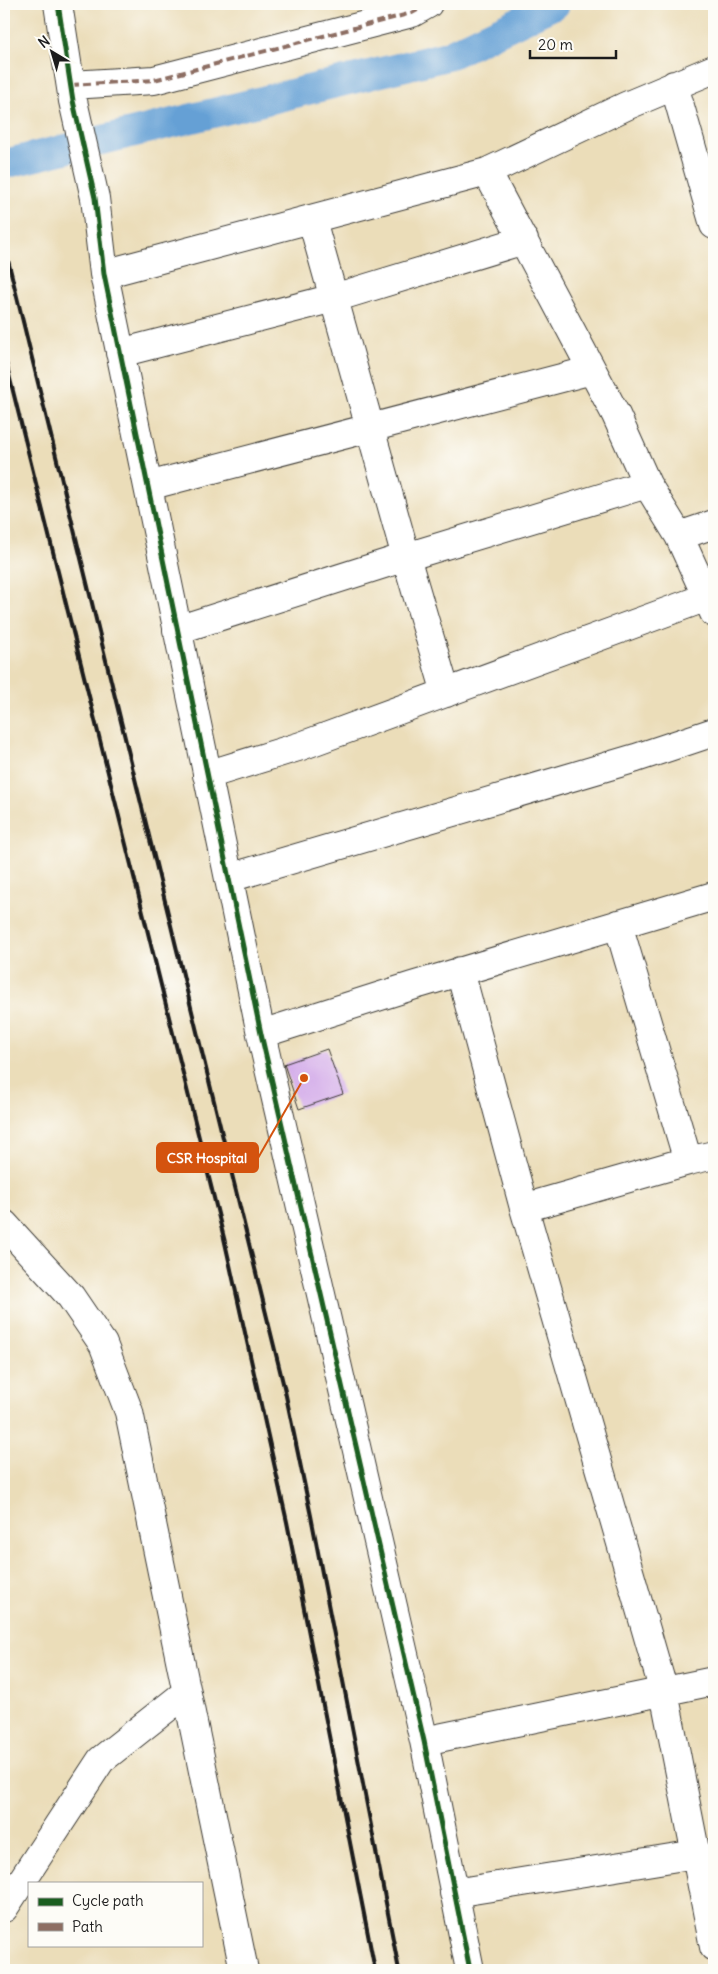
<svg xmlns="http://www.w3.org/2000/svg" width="718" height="1974" font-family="Delius,sans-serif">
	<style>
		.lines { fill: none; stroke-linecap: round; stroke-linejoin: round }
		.canal { stroke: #65a0d5; stroke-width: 30 }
		.building { fill: #d1a7e9 }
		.minor-casing { stroke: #3b3934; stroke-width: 30 }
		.minor { stroke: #fff; stroke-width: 28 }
		.rail { stroke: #1c1c1c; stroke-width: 4 }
		.quiet { stroke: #8d6e63; stroke-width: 4; stroke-dasharray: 8 4; stroke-linecap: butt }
		.cycleway-casing { stroke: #fdfcf7; stroke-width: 8 }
		.cycleway { stroke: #1b5e20; stroke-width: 5 }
		.leader { fill: none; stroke: #d4530e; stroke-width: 2 }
		.callout-dot { fill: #d4530e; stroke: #fdfcf7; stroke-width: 2 }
		.callout { fill: #d4530e; stroke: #d4530e; stroke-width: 2 }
		.callout-label { font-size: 14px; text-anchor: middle; font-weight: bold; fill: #fff }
	</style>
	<rect width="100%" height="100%" fill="#fdfcf7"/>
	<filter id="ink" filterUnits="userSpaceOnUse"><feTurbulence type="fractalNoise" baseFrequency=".02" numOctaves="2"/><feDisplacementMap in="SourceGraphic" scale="10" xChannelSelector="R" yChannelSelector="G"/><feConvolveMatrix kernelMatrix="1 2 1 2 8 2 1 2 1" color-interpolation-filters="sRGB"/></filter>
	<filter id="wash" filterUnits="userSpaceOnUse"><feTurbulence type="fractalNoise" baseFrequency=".0096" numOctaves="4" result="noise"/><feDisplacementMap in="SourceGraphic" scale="20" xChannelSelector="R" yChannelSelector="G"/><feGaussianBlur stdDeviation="1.12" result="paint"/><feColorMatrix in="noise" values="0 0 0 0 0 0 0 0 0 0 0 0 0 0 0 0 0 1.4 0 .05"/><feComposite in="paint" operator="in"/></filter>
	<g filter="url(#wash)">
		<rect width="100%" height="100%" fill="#ebddb9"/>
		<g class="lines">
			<path class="canal" d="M4 164 447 56 555 4"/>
		</g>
		<g id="blocks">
			<path class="building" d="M327 1049 343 1094 299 1109 284 1064Z"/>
		</g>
	</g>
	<g filter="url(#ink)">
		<use href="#blocks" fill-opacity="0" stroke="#3b3934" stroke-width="1"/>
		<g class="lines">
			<defs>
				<path id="minor" d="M58 4 73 101 95 198 104 274 261 1034 424 1741 470 1970
					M71 85 154 80 412 13 428 4
					M674 85 714 225
					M487 172 616 415 647 484 679 536 714 613
					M312 220 406 557 446 693
					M104 274 487 172 626 106 714 69
					M120 353 334 298 524 240
					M148 486 592 370
					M679 536 714 524
					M177 630 406 557 647 484
					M207 775 301 746 707 597
					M229 878 636 758 714 732
					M618 924 688 1161
					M460 971 524 1208 664 1692 714 1947
					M261 1034 412 986 714 896
					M524 1208 688 1161 714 1155
					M4 1224 71 1297 103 1344 129 1412 244 1970
					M424 1741 714 1681
					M454 1893 696 1854
					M4 1908 101 1760 187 1692"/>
			</defs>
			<use href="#minor" class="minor-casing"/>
			<use href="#minor" class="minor"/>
			<path class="rail" d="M4 244 285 1391 311 1516 399 1970
				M4 355 224 1238 287 1522 375 1970"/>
			<path class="quiet" d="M71 85 154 80 412 13 428 4"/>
			<defs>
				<path id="cycleway" d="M58 4 73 101 95 198 104 274 261 1034 424 1741 470 1970"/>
			</defs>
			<use href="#cycleway" class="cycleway-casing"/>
			<use href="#cycleway" class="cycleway"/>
		</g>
	</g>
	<path class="leader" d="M304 1078L258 1158"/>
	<circle class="callout-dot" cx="304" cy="1078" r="5"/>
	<rect class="callout" x="157" y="1143" width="101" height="29" rx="5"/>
	<g class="callout-label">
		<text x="207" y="1163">CSR Hospital</text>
	</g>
	<rect width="718" height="1974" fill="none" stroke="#fdfcf7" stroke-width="20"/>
	<rect x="28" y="1882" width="175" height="65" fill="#fdfcf7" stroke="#a3a29f"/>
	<rect x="38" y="1898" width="25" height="8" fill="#1b5e20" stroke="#a3a29f"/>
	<text x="72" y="1906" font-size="15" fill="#1c1c1c">Cycle path</text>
	<rect x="38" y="1923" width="25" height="8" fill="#8d6e63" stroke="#a3a29f"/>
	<text x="72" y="1932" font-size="15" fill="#1c1c1c">Path</text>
	<g transform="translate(52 52) rotate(322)" stroke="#fdfcf7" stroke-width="4" paint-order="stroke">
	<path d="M0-4L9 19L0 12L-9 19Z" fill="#1c1c1c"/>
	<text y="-8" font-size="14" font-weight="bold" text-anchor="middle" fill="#1c1c1c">N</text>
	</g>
	<path d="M530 50v8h86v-8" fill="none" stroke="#1c1c1c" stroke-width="2.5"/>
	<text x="538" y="50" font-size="15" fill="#1c1c1c" stroke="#fdfcf7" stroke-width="4" paint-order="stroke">20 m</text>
</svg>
